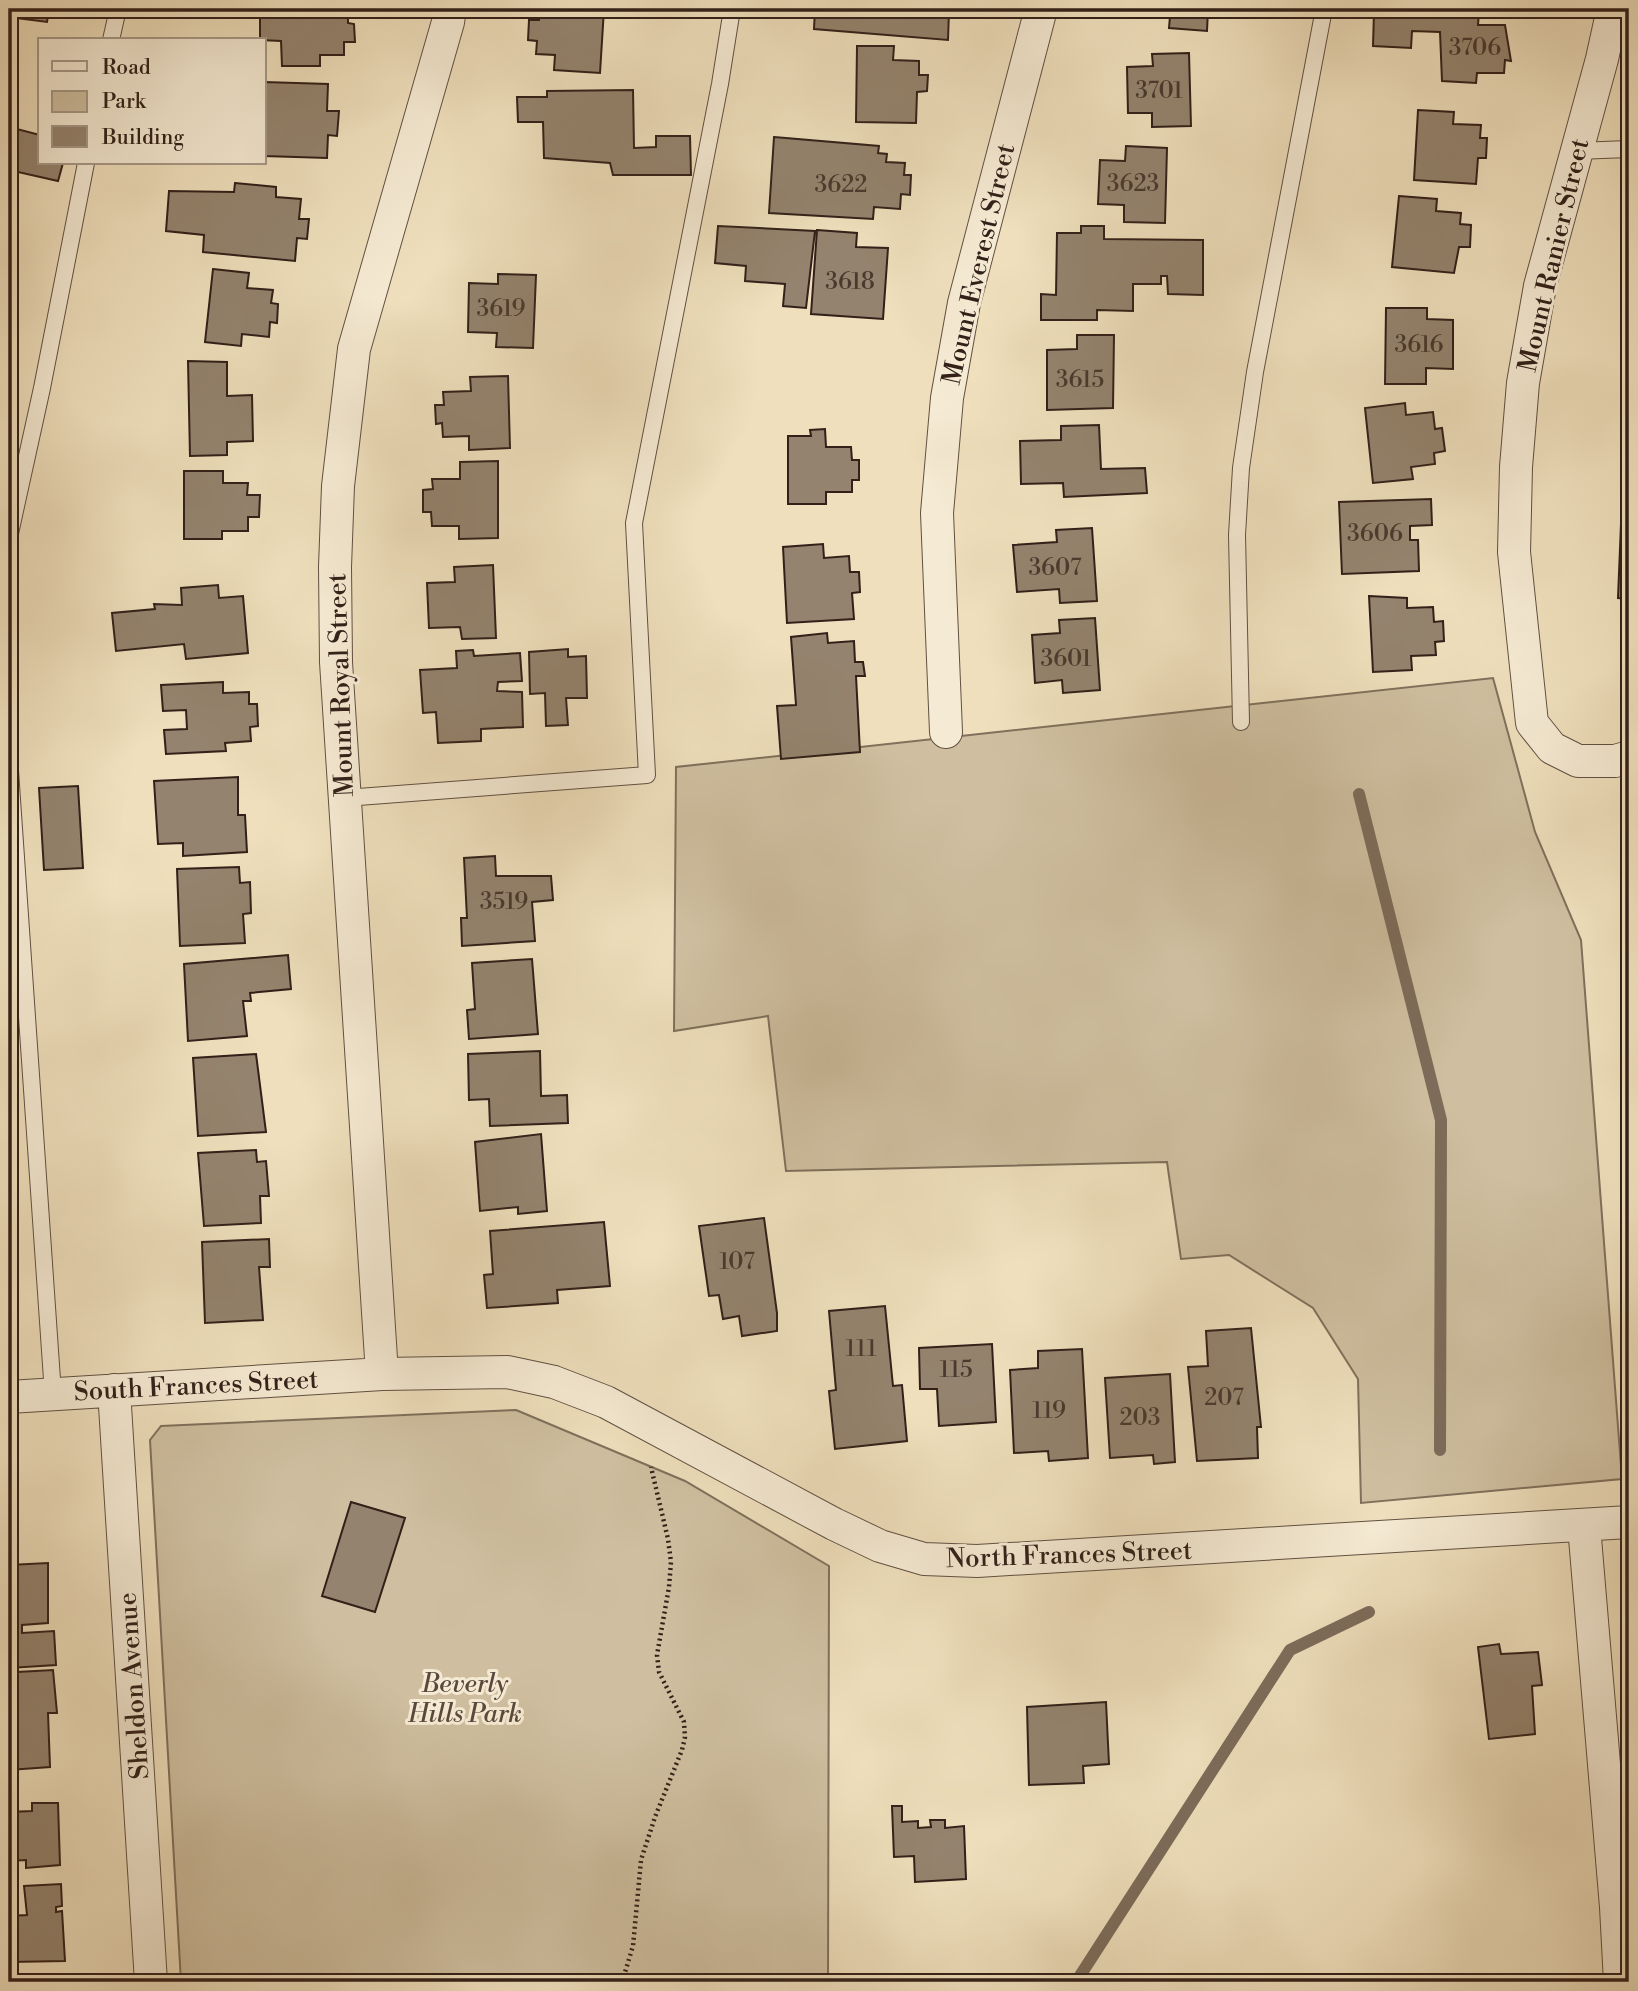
<svg xmlns="http://www.w3.org/2000/svg" width="1638" height="1991" font-family="'Libre Bodoni',serif">
	<style>
		.green { fill: #cfbfa0; stroke: #80705c; stroke-width: 2 }
		.lines { fill: none; stroke-linecap: round; stroke-linejoin: round }
		.stream { stroke: #7d6c5a; stroke-width: 12 }
		.building { fill: #94836e; stroke: #322019; stroke-width: 2 }
		.lane-casing { stroke: #615042; stroke-width: 18 }
		.street-casing { stroke: #615042; stroke-width: 34 }
		.path { stroke: #322019; stroke-width: 4.5; stroke-dasharray: 2 3.5; stroke-linecap: butt }
		.lane { stroke: #f5ead3; stroke-width: 16 }
		.street { stroke: #f5ead3; stroke-width: 32 }
		.labels { text-anchor: middle; stroke-width: 6; stroke-linejoin: round; paint-order: stroke }
		.number-label { font-size: 23px; fill: #4a392e }
		.street-label { font-size: 26px; fill: #322019; stroke: #f5ead3 }
		.park-label { font-size: 26px; font-style: italic; fill: #59483b; stroke: #f5ead3 }
	</style>
	<rect width="100%" height="100%" fill="#efdfbc"/>
	<filter id="stains"><feTurbulence type="fractalNoise" baseFrequency=".00286" numOctaves="4"/><feColorMatrix values="0 0 0 0 .2 0 0 0 0 .09 0 0 0 0 .02 0 0 0 .5 -.17"/></filter>
	<radialGradient id="worn" r=".72"><stop offset=".6" stop-color="#630" stop-opacity="0"/><stop offset="1" stop-color="#630" stop-opacity=".3"/></radialGradient>
	<path class="green" d="M1493 678 1535 832 1581 940 1622 1479 1361 1503 1358 1379 1313 1308 1229 1255 1181 1259 1167 1162 786 1171 768 1016 674 1031 676 767Z
		M516 1410 685 1481 829 1566 828 1982H181L150 1440 161 1426Z"/>
	<g class="lines">
		<path class="stream" d="M1359 794 1441 1120 1440 1450
			M1076 1982 1290 1650 1369 1612"/>
	</g>
	<path class="building" d="M9 9H49L47 22 9 17Z
		M285 9 348 10V23L354 24 355 42H344V55H320V66H282L281 41 260 40V14H285Z
		M564 9H604L600 73 554 70 555 55 536 54 537 41 528 40 529 20H539V10L564 11Z
		M815 9H957V11H949L948 40 814 29Z
		M1144 9H1208L1207 31 1169 28 1170 16 1144 14Z
		M1374 12H1479L1478 25H1505L1511 61 1505 60 1504 73H1477L1476 83 1442 81 1440 32 1412 31 1411 48 1373 46Z
		M857 46H894L893 60 919 61V75H928L927 91 917 92 916 123 856 122Z
		M1189 53 1191 126 1152 127V113H1128L1127 67 1153 66 1152 54Z
		M264 82 328 84 327 111H339L337 136 328 135 327 158 264 156Z
		M633 90 634 148 656 147V136H690L691 175H613L610 163 544 158 543 122H518L517 97H547V91Z
		M1418 110 1454 112 1453 124 1481 125 1480 138H1487L1486 158H1478L1476 184 1414 180Z
		M9 127 40 135V163H63L58 181 9 170Z
		M774 137 879 146 878 153 887 154 886 162 905 163 904 175H911L910 195 901 194 900 209 874 207 873 219 769 213Z
		M1126 146 1167 148 1165 223 1124 222V205L1098 204 1100 160 1125 161Z
		M235 183 276 187V197L301 199 299 219H309L307 239 297 238 295 261 203 252 204 235 166 231 169 191 234 192Z
		M1399 196 1437 199 1436 211 1461 213 1460 224 1471 225 1470 247H1459L1454 273 1392 267Z
		M718 226 815 231 806 308 783 306 785 284 745 281 746 266 715 263Z
		M1081 226H1104V239L1203 240V295L1168 294 1167 276H1161V284H1133V311L1097 310V320H1041V294L1056 295 1057 233H1081Z
		M817 230 857 233 856 247 888 248 883 319 811 314Z
		M213 269 249 273 247 288 273 290 271 303 278 304 277 323 270 322 269 337 242 334 241 346 205 342Z
		M498 274 536 275 533 348 496 347 497 333 468 332 469 283 498 284Z
		M1386 308H1427V319L1453 320V369L1426 368V384H1385Z
		M1629 326V599L1618 598Z
		M1077 335H1114L1113 408 1047 410V350L1077 349Z
		M188 361 227 362V396L252 395 253 441 227 442V455L190 456Z
		M508 376 510 448 469 450V436L443 437 442 423 436 424 435 405H444L443 392 471 391 470 377Z
		M1405 403 1406 415 1433 412 1435 429 1442 428 1445 451 1434 453 1435 464 1411 467 1413 479 1373 483 1365 408Z
		M1099 425 1101 469 1145 468 1147 493 1064 497 1063 483 1021 484 1020 441 1061 440V426Z
		M825 429 826 447H851L852 460H859V480H852V492H826V504H788V436H811L810 430Z
		M498 461V538L459 539V526H432L431 512H423V490L433 489 432 479H460V462Z
		M184 471H223V483H248L247 495H260L259 517H248V531H222V539H184Z
		M1431 499 1432 525 1410 526V540H1418L1419 571 1342 574 1339 502Z
		M1092 528 1097 601 1060 603 1059 589 1017 592 1013 545 1057 542 1056 530Z
		M823 544 824 558 849 556 850 572H859L860 592 852 593 854 619 787 623 783 547Z
		M493 565 496 638 462 639 460 627 429 628 427 583 455 582 454 567Z
		M218 585 219 598 243 596 248 653 186 659 184 644 116 651 112 613 155 609 154 604 182 605 181 588Z
		M1369 596 1407 598V608L1433 607 1434 622 1443 621 1444 641 1435 642 1436 655 1411 656 1412 670 1373 672Z
		M1095 618 1100 690 1063 693 1062 680 1035 683 1032 635 1060 633 1059 620Z
		M827 633 828 643 854 641 855 662H863L865 676H856L860 752 781 759 777 706 796 705 791 637Z
		M568 649V657L586 656 587 698H566L568 725 546 726 545 693 530 694 529 652Z
		M473 650 474 656 520 653 522 681 498 682 497 691 522 692 523 727 481 729V741L438 743 436 712 423 713 420 670 457 668 456 651Z
		M223 682V693L249 692V704H257L258 726 250 727 251 741 225 743 226 751 166 754 164 730 187 729 186 710 163 711 161 685Z
		M238 777V815H245L247 852 183 856V843L158 844 154 781Z
		M78 786 83 868 44 870 39 788Z
		M495 856 496 876H551L553 900 532 902 535 941 462 946 461 918H467L464 858Z
		M239 867 240 883 250 882 251 913 243 914 245 943 180 946 177 869Z
		M288 955 291 989 250 993 251 1001H243L247 1036 188 1041 184 964Z
		M532 959 538 1034 469 1039 467 1010 475 1009 472 963Z
		M540 1051 541 1096 567 1095 568 1123 490 1126 489 1099 469 1100 468 1054Z
		M256 1054 266 1132 198 1136 193 1058Z
		M541 1134 547 1211 518 1214V1207L480 1211 475 1142Z
		M256 1150 257 1162 266 1161 269 1196H260L261 1223 204 1226 198 1153Z
		M764 1218 777 1313V1331L742 1336 739 1316 723 1319 719 1295 709 1296 699 1226Z
		M604 1222 610 1286 557 1290 558 1303 487 1308 484 1275 493 1274 490 1231Z
		M269 1239 270 1267H259L263 1320 205 1323 202 1242Z
		M885 1306 893 1386 902 1385 907 1441 835 1449 829 1391 836 1390 829 1311Z
		M1251 1328 1261 1427H1257L1258 1458 1197 1461 1188 1367 1208 1366 1206 1331Z
		M992 1344 996 1422 939 1426 937 1389H920L919 1348Z
		M1082 1349 1088 1458 1049 1461 1048 1451 1014 1453 1010 1370 1038 1368V1351Z
		M1170 1374 1175 1462 1154 1464 1153 1455 1110 1458 1105 1378Z
		M351 1502 405 1518 375 1612 322 1596Z
		M48 1563V1623L22 1625V1633L54 1631 56 1665 9 1668V1565Z
		M1499 1644 1501 1654 1538 1652 1542 1685 1532 1686 1535 1734 1489 1739 1478 1647Z
		M53 1670 57 1713H48L50 1767 9 1770V1690H18L17 1672Z
		M1106 1702 1109 1764 1083 1766 1084 1783 1029 1785 1027 1707Z
		M32 1803H58L60 1865 26 1868V1860L9 1861V1812L32 1811Z
		M892 1806H902V1822L918 1821V1828L931 1827 930 1820H945V1828L964 1826 966 1879 915 1882 914 1856 894 1857Z
		M61 1884 62 1906 56 1907V1912L62 1911 65 1961 9 1962V1916L27 1915 24 1886Z"/>
	<g class="lines">
		<defs>
			<path id="lane" d="M111 40 118 9
				M1576 151 1629 149
				M9 538 42 388 86 163
				M1241 722 1237 535 1241 468 1255 372 1324 9
				M9 756 53 1394
				M345 798 647 775 634 523 720 84 732 9"/>
			<path id="street" d="M1613 9 1602 59 1540 286 1523 383 1516 467 1514 552 1532 723 1552 748 1578 761H1615L1629 757
				M946 732 937 513 947 398 964 303 1041 9
				M382 1374 336 662 335 567 338 486 354 349 448 22 450 9
				M114 1390 151 1982
				M9 1397 382 1374 507 1372 554 1382 606 1402 834 1524 880 1546 924 1559 977 1561 1629 1522
				M1584 1526 1616 1907 1620 1982"/>
		</defs>
		<use href="#lane" class="lane-casing"/>
		<use href="#street" class="street-casing"/>
		<path class="path" d="M622 1982 633 1946 641 1860 655 1817 682 1750 685 1737 684 1722 659 1672 657 1655 669 1587 671 1562 668 1539 651 1467"/>
		<use href="#lane" class="lane"/>
		<use href="#street" class="street"/>
	</g>
	<g class="labels">
		<g class="number-label">
			<text x="1475" y="55">3706</text>
			<text x="1159" y="98">3701</text>
			<text x="1133" y="191">3623</text>
			<text x="841" y="192">3622</text>
			<text x="850" y="289">3618</text>
			<text x="501" y="316">3619</text>
			<text x="1419" y="352">3616</text>
			<text x="1080" y="387">3615</text>
			<text x="1375" y="541">3606</text>
			<text x="1055" y="575">3607</text>
			<text x="1066" y="666">3601</text>
			<text x="504" y="909">3519</text>
			<text x="737" y="1269">107</text>
			<text x="861" y="1356">111</text>
			<text x="956" y="1377">115</text>
			<text x="1224" y="1405">207</text>
			<text x="1049" y="1418">119</text>
			<text x="1140" y="1425">203</text>
		</g>
		<g class="street-label">
			<text transform="translate(1553 255) rotate(-77)" y="9">Mount Ranier Street</text>
			<text transform="translate(978 264) rotate(-77)" y="9">Mount Everest Street</text>
			<text transform="translate(340 685) rotate(-92)" y="9">Mount Royal Street</text>
			<text transform="translate(196 1385) rotate(-3)" y="9">South Frances Street</text>
			<text transform="translate(1069 1554) rotate(-2)" y="9">North Frances Street</text>
			<text transform="translate(133 1686) rotate(-94)" y="9">Sheldon Avenue</text>
		</g>
		<g class="park-label">
			<text x="465" y="1692">Beverly<tspan x="465" dy="30">Hills Park</tspan></text>
		</g>
	</g>
	<rect width="1638" height="1991" fill="none" stroke="#efdfbc" stroke-width="35"/>
	<rect x="10" y="10" width="1617" height="1970" fill="none" stroke="#322019" stroke-width="3.5"/>
	<rect x="18" y="18" width="1603" height="1956" fill="none" stroke="#322019" stroke-width="2"/>
	<rect x="38" y="38" width="228" height="126" fill="#f5ead3" stroke="#a79989" stroke-width="2"/>
	<rect x="52" y="61" width="35" height="10" fill="#f5ead3" stroke="#a79989" stroke-width="2"/>
	<text x="102" y="74" font-size="21" fill="#322019">Road</text>
	<rect x="52" y="91" width="35" height="21" fill="#cfbfa0" stroke="#a79989" stroke-width="2"/>
	<text x="102" y="108" font-size="21" fill="#322019">Park</text>
	<rect x="52" y="126" width="35" height="21" fill="#94836e" stroke="#a79989" stroke-width="2"/>
	<text x="102" y="144" font-size="21" fill="#322019">Building</text>
	<rect width="100%" height="100%" filter="url(#stains)"/>
	<rect width="100%" height="100%" fill="url(#worn)"/>
</svg>
